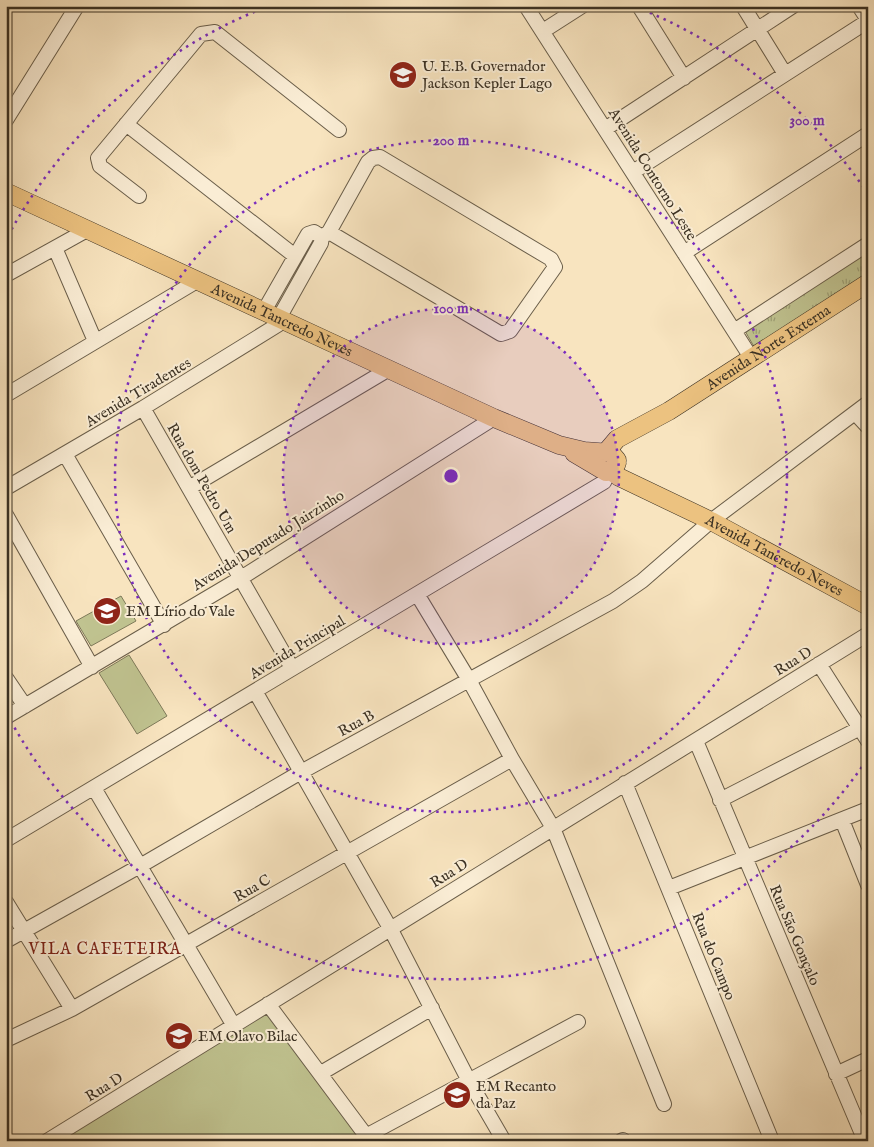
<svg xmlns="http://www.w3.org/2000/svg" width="874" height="1147" font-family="'IM FELL English',serif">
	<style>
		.grass { fill: #c0c390; stroke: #7e7a5a }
		.park { fill: url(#park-tufts); stroke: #7e7a5a }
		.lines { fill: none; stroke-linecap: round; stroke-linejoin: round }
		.minor-casing { stroke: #6a5e4a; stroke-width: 16 }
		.major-casing { stroke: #3b3123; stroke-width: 19 }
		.minor { stroke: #faedd5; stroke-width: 14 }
		.major { stroke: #ecc280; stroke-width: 18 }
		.ring { fill: none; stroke: #7b2cbf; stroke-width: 2.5; stroke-dasharray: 2.5 5 }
		.labels { text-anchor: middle; stroke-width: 4; stroke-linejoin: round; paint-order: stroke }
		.poi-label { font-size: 15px; fill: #3b3123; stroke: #faedd5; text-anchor: start }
		.street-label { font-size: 15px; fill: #3b3123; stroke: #faedd5 }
		.neighbourhood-label { font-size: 16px; letter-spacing: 1px; fill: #7a1f14; stroke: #faedd5 }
		.centre { fill: #7b2cbf; stroke: #faedd5; stroke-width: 2.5 }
		.ring-label { font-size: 15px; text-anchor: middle; font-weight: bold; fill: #7b2cbf; stroke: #faedd5; stroke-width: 4; stroke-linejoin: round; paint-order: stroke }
	</style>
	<defs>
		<pattern id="park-tufts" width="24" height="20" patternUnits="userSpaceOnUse" patternTransform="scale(1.25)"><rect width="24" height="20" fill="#c0c390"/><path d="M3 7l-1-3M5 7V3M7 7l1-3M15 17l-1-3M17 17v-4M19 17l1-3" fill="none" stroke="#9d9f75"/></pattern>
	</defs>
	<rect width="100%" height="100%" fill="#f8e4bf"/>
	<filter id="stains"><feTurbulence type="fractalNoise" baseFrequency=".004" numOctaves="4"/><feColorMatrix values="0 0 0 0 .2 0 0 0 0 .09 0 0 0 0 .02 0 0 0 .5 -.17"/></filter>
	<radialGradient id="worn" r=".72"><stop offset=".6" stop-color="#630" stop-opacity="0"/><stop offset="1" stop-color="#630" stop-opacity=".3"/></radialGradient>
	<path class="grass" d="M121 596 136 621 91 646 76 621Z
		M129 655 167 716 137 734 99 673Z
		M269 1010 365 1141H71L68 1136Z"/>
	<path class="park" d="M868 251V275L756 350 745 331Z"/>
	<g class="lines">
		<defs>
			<path id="minor" d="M526 6 752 359
				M639 6 684 78
				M743 6 785 74
				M859 6 868 20
				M543 31 582 6
				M6 120 77 6
				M126 124 295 256
				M605 129 793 6
				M633 172 868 21
				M139 196 100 166 98 158 201 34 215 32 339 130
				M322 237 329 232 368 162 373 158 380 157 551 259 555 267 510 331 501 334 329 232
				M55 248 95 341
				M684 253 868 134
				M6 275 87 230
				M264 311 308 234 314 232 322 237 321 243 279 318
				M734 331 868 244
				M6 395 197 281
				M143 408 292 668
				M855 413 868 427
				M65 454 164 625
				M6 488 143 408 284 321
				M189 488 389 369
				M6 515 92 667
				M417 594 469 680 512 759 553 828 664 1104
				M819 664 868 741
				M6 678 25 706
				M255 691 390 928 468 1079 504 1141
				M6 717 241 578 494 418
				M696 741 865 1141
				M625 783 772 1141
				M94 788 234 1026
				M720 800 868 724
				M842 820 868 885
				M6 840 604 482 609 472
				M669 888 868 809
				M6 902 72 1009
				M6 941 140 866 301 772 613 601 642 581 711 521 868 403
				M268 1004 370 1141
				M6 1040 72 1009 512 759
				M321 1073 432 1008
				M836 1074 868 1059
				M366 1136 578 1022
				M47 1141 868 634
				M621 1141 623 1140"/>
			<g id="major">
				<path id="s1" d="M6 192 494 418 559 445 584 451 611 453 617 460"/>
				<path id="s2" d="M606 452 617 439 669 411 868 283"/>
				<path d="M574 453 606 472 613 470 617 463"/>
				<path id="s3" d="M611 471 619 477 711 521 868 606"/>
			</g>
		</defs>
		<use href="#minor" class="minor-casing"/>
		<use href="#major" class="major-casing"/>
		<use href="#minor" class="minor"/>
		<use href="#major" class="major"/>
	</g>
	<circle cx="451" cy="476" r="168" fill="#7b2cbf" fill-opacity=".12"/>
	<g class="ring">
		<circle cx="451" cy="476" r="168"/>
		<circle cx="451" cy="476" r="336"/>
		<path d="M866 761A504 504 0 0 1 8 716M8 236A504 504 0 0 1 266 7M636 7A504 504 0 0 1 866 191"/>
	</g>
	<defs>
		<symbol id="school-disc" viewBox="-11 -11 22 22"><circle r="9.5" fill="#8f2418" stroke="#faedd5"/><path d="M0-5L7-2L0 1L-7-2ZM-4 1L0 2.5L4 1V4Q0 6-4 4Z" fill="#fff"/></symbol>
	</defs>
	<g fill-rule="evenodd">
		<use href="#school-disc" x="387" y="59" width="32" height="32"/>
		<use href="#school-disc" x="91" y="595" width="32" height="32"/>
		<use href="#school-disc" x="163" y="1020" width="32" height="32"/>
		<use href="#school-disc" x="441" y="1079" width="32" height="32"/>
	</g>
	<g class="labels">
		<g class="poi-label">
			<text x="422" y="71">U. E.B. Governador<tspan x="422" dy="17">Jackson Kepler Lago</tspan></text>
			<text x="126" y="616">EM Lírio do Vale</text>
			<text x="198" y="1041">EM Olavo Bilac</text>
			<text x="476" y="1091">EM Recanto<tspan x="476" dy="17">da Paz</tspan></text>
		</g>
		<g class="street-label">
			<text transform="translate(653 174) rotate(58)" y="5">Avenida Contorno Leste</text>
			<text dy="5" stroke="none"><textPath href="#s1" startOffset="304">Avenida Tancredo Neves</textPath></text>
			<text dy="5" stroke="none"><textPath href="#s2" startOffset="194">Avenida Norte Externa</textPath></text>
			<text transform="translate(138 392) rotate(-31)" y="5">Avenida Tiradentes</text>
			<text transform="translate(202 478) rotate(60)" y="5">Rua dom Pedro Um</text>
			<text transform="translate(268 540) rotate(-32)" y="5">Avenida Deputado Jairzinho</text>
			<text dy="5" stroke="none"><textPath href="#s3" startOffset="184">Avenida Tancredo Neves</textPath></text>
			<text transform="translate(297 647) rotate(-31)" y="5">Avenida Principal</text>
			<text transform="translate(793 661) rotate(-32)" y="5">Rua D</text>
			<text transform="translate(356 723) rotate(-29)" y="5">Rua B</text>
			<text transform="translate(449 873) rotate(-32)" y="5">Rua D</text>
			<text transform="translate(252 888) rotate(-30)" y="5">Rua C</text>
			<text transform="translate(795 935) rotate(67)" y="5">Rua São Gonçalo</text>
			<text transform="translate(714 956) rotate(68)" y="5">Rua do Campo</text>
			<text transform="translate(104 1087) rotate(-32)" y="5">Rua D</text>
		</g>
		<g class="neighbourhood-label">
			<text x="105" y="954">VILA CAFETEIRA</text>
		</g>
	</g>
	<circle cx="451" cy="476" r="8" class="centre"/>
	<g class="ring-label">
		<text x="807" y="125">300 m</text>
		<text x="451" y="145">200 m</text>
		<text x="451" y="313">100 m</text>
	</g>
	<rect width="874" height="1147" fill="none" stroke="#f8e4bf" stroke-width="25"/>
	<rect x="8" y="8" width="859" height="1132" fill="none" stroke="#3b3123" stroke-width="2.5"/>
	<rect x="12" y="12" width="849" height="1122" fill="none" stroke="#3b3123"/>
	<rect width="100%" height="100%" filter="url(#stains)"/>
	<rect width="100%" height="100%" fill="url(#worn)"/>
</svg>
